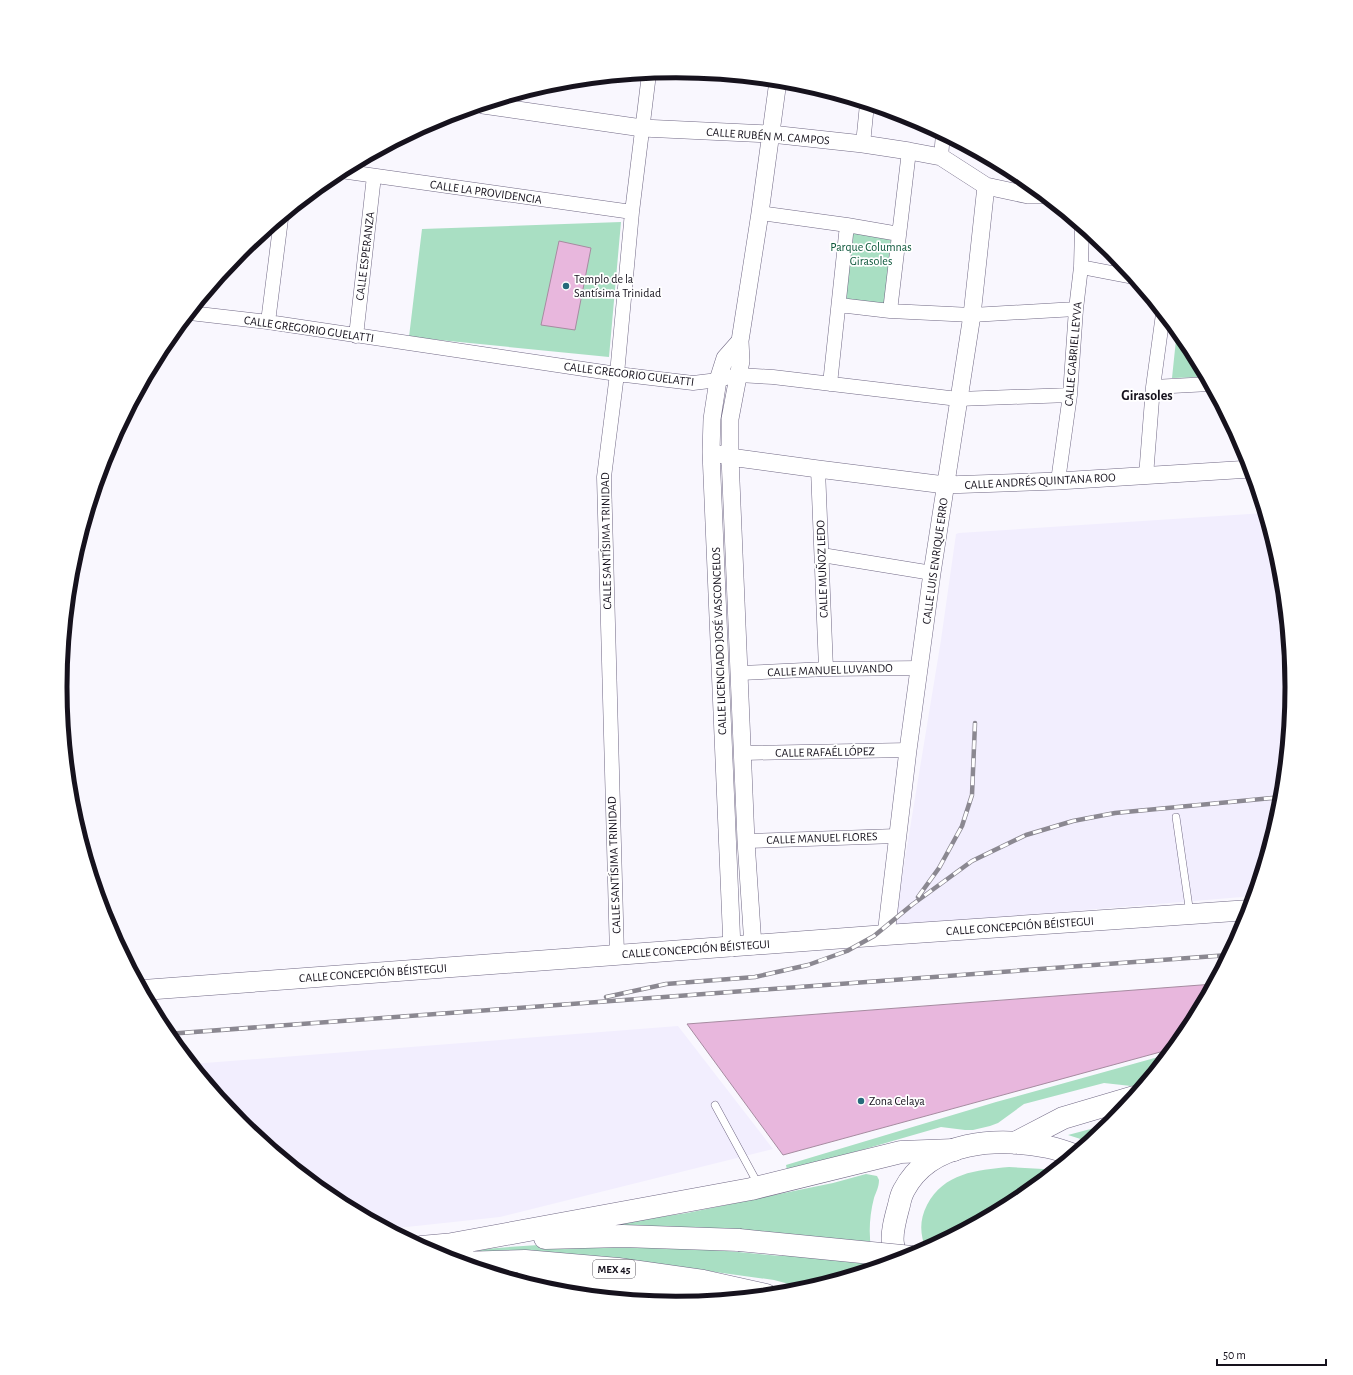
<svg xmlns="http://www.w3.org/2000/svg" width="1353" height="1375" font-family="'Alegreya Sans',sans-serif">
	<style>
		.built { fill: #f2eefe }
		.green { fill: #a9dfc3 }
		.building { fill: #e8b7dd; stroke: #a68ba0 }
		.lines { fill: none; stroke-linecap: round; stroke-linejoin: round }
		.service-casing { stroke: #716985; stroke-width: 8 }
		.minor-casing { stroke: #716985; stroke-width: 15 }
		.tertiary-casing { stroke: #716985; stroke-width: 18 }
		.secondary-casing { stroke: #716985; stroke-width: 21 }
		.primary-casing { stroke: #716985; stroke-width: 23 }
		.trunk-casing { stroke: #716985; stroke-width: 23 }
		.service { stroke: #fff; stroke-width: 7 }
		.minor { stroke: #fff; stroke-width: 14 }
		.tertiary { stroke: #fff; stroke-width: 17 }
		.secondary { stroke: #fff; stroke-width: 20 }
		.primary { stroke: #fff; stroke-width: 22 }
		.trunk { stroke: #fff; stroke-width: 22 }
		.rail-casing { stroke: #8b8891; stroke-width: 4.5 }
		.rail { stroke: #fff; stroke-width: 3; stroke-dasharray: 9; stroke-linecap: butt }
		.trunk-bridge-casing { stroke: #716985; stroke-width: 23; stroke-linecap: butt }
		.trunk-bridge { stroke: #fff; stroke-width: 22 }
		.poi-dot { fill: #266a7b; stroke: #fff; stroke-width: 1.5 }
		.labels { text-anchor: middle; stroke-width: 3.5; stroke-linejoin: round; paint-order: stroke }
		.shield { fill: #fff; stroke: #5c5961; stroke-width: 1 }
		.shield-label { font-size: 11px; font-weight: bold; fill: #16121d }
		.street-label { font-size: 12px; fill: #16121d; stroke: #fff }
		.park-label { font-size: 12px; fill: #0d573b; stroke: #fff }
		.poi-label { font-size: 12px; fill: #16121d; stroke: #fff; text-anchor: start }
		.quarter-label { font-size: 14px; font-weight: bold; fill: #16121d; stroke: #fff }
		.rim { fill: none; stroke: #16121d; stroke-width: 5 }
	</style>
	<rect width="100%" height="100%" fill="#f9f7fe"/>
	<path class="built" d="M1265 513 1281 567 1293 688 1281 808 1254 896 894 926 941 640 956 534 959 533Z
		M678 1026 773 1149 500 1217 388 1229 334 1200 240 1123 192 1064Z"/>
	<path class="green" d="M621 222 609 357 409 337 422 229Z
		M852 228 895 238 886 308 845 304Z
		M1177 330 1189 345 1206 377 1172 378Z
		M1169 1054 1145 1084 1131 1086 1104 1083 1024 1104 998 1123 990 1126 973 1130H965L941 1127 851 1153 788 1175 786 1165 996 1102Z
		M1113 1123 1090 1142 1068 1135Z
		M1009 1167 1043 1169 1053 1172 1019 1200 926 1250C920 1234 919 1221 927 1205 944 1173 976 1170 1009 1167Z
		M866 1174 877 1176 879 1180C879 1187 876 1192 874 1198 868 1221 868 1246 876 1268L807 1289 774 1280 642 1262 437 1254C491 1248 546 1243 600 1243 661 1244 722 1251 782 1256L780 1234 590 1227 687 1213 833 1183Z"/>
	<path class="building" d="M559 241 591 248 575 330 541 325Z
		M1214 984 1189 1030 1175 1048 783 1155 687 1024Z"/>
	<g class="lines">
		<defs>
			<path id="service" d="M1176 817 1190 914
				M715 1105 758 1184"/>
			<path id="minor" d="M863 144 867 104
				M941 157 943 134
				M341 171 632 212
				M760 213 847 225 899 234
				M1081 267 1133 277
				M839 305 890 311 972 315 1076 309
				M890 311 909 151
				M190 313 268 322 617 374 693 383 718 380 738 375 773 377 958 399 1070 395
				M268 322 281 219
				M356 336 374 176
				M830 384 847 225
				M1153 387 1210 384
				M818 469 826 669
				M1146 476 1153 387 1163 314
				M1058 481 1070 395 1076 309 1081 267 1082 227
				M822 555 932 573
				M740 673 826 669 920 668
				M743 753 908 750
				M746 841 897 836
				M617 955 604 477 617 374 632 212 649 74"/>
			<path id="tertiary" d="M483 105 642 128 771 134 863 144 909 151 941 157 986 186 1028 195H1043
				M719 454 730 457 818 469 945 485 1058 481 1251 469
				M886 935 908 750 932 573 972 315 986 186
				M753 946 746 841 730 457V419L741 361 740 341 760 213 778 81
				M732 948 711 452 712 419 718 380 725 358 740 341"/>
			<path id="secondary" d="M143 990 886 935 1250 910"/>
			<path id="primary" d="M1015 1143 1063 1118 1134 1097
				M898 1261C897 1256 894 1250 893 1244 891 1233 896 1216 899 1205 900 1200 901 1195 904 1190 930 1140 998 1137 1048 1147 1057 1149 1066 1152 1074 1155"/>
			<path id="trunk" d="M545 1238 623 1236 739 1240
				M452 1244 751 1189 901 1152 954 1150
				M421 1247 466 1243
				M459 1263 525 1261 618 1269 703 1281 766 1295
				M523 1282 617 1289 701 1302"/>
		</defs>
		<use href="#service" class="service-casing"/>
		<use href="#minor" class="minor-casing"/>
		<use href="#tertiary" class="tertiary-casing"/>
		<use href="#secondary" class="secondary-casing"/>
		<use href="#primary" class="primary-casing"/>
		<use href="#trunk" class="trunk-casing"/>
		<use href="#service" class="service"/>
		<use href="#minor" class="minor"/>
		<use href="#tertiary" class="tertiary"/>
		<use href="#secondary" class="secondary"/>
		<use href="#primary" class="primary"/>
		<use href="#trunk" class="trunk"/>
		<defs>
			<path id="rail" d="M918 897 939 868 962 826 972 795 975 723
				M606 997 666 984 755 977 808 965 847 951 874 936 913 904 972 861 1026 835 1073 821 1115 813 1282 797
				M167 1034 1229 955"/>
		</defs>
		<use href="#rail" class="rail-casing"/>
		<use href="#rail" class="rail"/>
		<defs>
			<path id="trunk-bridge" d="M739 1240 912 1257"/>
		</defs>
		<use href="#trunk-bridge" class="trunk-bridge-casing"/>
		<use href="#trunk-bridge" class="trunk-bridge"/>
	</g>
	<g class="poi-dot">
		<circle cx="566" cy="286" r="4"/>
		<circle cx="861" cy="1101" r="4"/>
	</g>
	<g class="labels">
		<rect class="shield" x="593" y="1260" width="42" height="18" rx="3"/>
		<g class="shield-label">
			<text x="614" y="1273">MEX 45</text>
		</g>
		<g class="street-label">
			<text transform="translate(768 136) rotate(4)" y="4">CALLE RUBÉN M. CAMPOS</text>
			<text transform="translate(486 192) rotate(8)" y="4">CALLE LA PROVIDENCIA</text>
			<text transform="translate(365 256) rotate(-83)" y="4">CALLE ESPERANZA</text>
			<text transform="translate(309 329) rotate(8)" y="4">CALLE GREGORIO GUELATTI</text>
			<text transform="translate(1073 354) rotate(-85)" y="4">CALLE GABRIEL LEYVA</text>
			<text transform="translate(629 374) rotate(7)" y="4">CALLE GREGORIO GUELATTI</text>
			<text transform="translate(1040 481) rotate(-3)" y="4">CALLE ANDRÉS QUINTANA ROO</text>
			<text transform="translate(606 541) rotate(-91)" y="4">CALLE SANTÍSIMA TRINIDAD</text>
			<text transform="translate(935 561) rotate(-82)" y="4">CALLE LUIS ENRIQUE ERRO</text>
			<text transform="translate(822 569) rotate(-92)" y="4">CALLE MUÑOZ LEDO</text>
			<text transform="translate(719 641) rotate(-92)" y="4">CALLE LICENCIADO JOSÉ VASCONCELOS</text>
			<text transform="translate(830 670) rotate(-2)" y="4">CALLE MANUEL LUVANDO</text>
			<text transform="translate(825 752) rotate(-1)" y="4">CALLE RAFAÉL LÓPEZ</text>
			<text transform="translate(822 838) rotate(-2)" y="4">CALLE MANUEL FLORES</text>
			<text transform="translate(614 865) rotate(-92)" y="4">CALLE SANTÍSIMA TRINIDAD</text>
			<text transform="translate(1020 926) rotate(-4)" y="4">CALLE CONCEPCIÓN BÉISTEGUI</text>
			<text transform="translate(696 949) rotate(-4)" y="4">CALLE CONCEPCIÓN BÉISTEGUI</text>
			<text transform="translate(373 973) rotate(-4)" y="4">CALLE CONCEPCIÓN BÉISTEGUI</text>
		</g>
		<g class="park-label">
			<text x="871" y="251">Parque Columnas<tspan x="871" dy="14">Girasoles</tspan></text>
		</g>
		<g class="poi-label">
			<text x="574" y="283">Templo de la<tspan x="574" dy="14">Santísima Trinidad</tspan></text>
			<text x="869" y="1105">Zona Celaya</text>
		</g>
		<g class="quarter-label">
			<text x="1147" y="400">Girasoles</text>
		</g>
	</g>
	<path d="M0 0H1353V1375H0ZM67 687a609 609 0 1 1 1218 0a609 609 0 1 1-1218 0Z" fill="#fff" fill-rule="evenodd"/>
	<path class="rim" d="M67 687a609 609 0 1 1 1218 0a609 609 0 1 1-1218 0Z"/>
	<path d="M1217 1359v6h109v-6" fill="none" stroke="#16121d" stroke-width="2"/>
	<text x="1223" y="1359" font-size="12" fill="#16121d" stroke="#ffffff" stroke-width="3" paint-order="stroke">50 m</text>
</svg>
